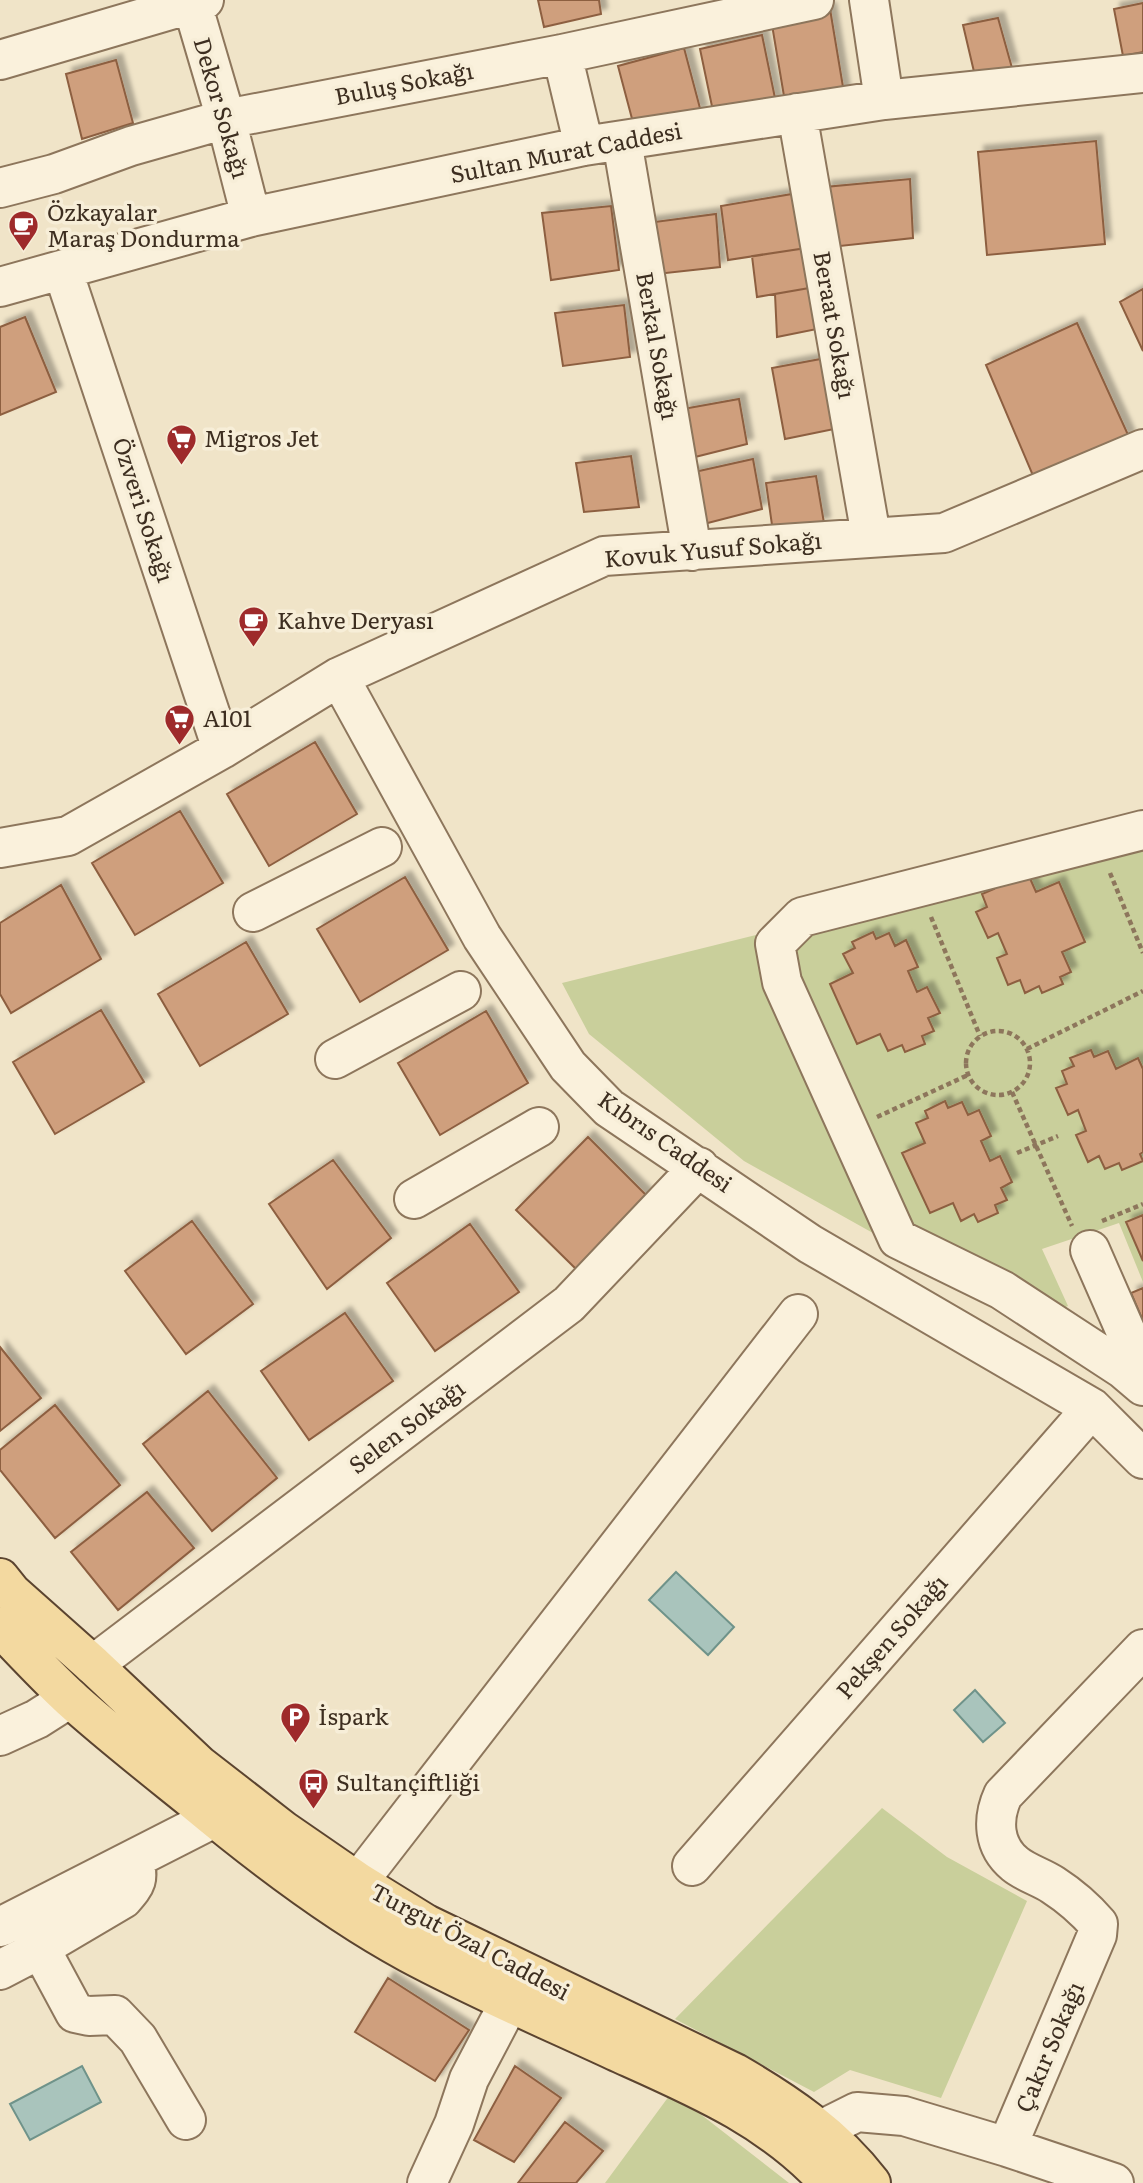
<svg xmlns="http://www.w3.org/2000/svg" width="1143" height="2183" font-family="Literata,serif">
	<style>
		.green { fill: #c9cf9b }
		.water { fill: #a9c4bc; stroke: #6f938a; stroke-width: 2 }
		.building { fill: #cf9f7d; stroke: #8d5f41; stroke-width: 2; filter: url(#shadow) }
		.lines { fill: none; stroke-linecap: round; stroke-linejoin: round }
		.minor-casing { stroke: #8d765c; stroke-width: 42 }
		.major-casing { stroke: #5b4430; stroke-width: 42 }
		.path { stroke: #8d765c; stroke-width: 4.5; stroke-dasharray: 5 3.5; stroke-linecap: butt }
		.minor { stroke: #faf1dc; stroke-width: 38 }
		.major { stroke: #f3d9a0; stroke-width: 38 }
		.labels { text-anchor: middle; stroke-width: 7; stroke-linejoin: round; paint-order: stroke }
		.street-label { font-size: 23px; fill: #3d2e20; stroke: #f7eed8 }
		.poi-label { font-size: 23px; fill: #3d2e20; stroke: #f7eed8; text-anchor: start }
	</style>
	<defs>
		<filter id="shadow"><feDropShadow dx="6" dy="-6" stdDeviation="2" flood-color="#0004"/></filter>
	</defs>
	<rect width="100%" height="100%" fill="#f0e4c8"/>
	<path class="green" d="M1143 835V1282L1119 1223 1042 1249 1068 1306 1051 1313 910 1235 787 948 803 922Z
		M764 933 889 1242 744 1161 589 1034 562 983Z
		M882 1808 947 1857 1027 1901 941 2098 850 2070 814 2092 675 2019Z
		M672 2092 789 2183H605Z"/>
	<path class="water" d="M676 1572 734 1627 708 1655 649 1600Z
		M975 1690 1005 1723 983 1742 954 1710Z
		M82 2066 101 2102 30 2140 10 2104Z"/>
	<path class="building" d="M538 0H599L601 14 544 27Z
		M1143 3V52L1123 56 1114 9Z
		M830 9 845 99 786 108 771 19Z
		M998 18 1012 68 975 76 963 25Z
		M762 35 776 103 714 116 700 49Z
		M684 48 701 112 635 130 618 66Z
		M116 60 133 123 82 139 66 74Z
		M1096 141 1105 244 987 255 978 152Z
		M910 179 913 238 831 247 825 187Z
		M798 193 807 248 728 260 721 206Z
		M611 206 619 270 551 280 542 213Z
		M716 214 720 267 657 274 647 223Z
		M807 248 815 287 757 297 752 256Z
		M815 287 817 329 777 337 775 294Z
		M1143 289V351L1120 302Z
		M624 305 630 357 563 366 555 313Z
		M25 317 56 392 0 415V327Z
		M1077 323 1129 437 1034 478 986 365Z
		M826 358 839 428 785 439 772 368Z
		M739 399 747 444 695 457 683 409Z
		M631 456 639 507 584 512 576 463Z
		M753 459 762 509 700 525 690 473Z
		M816 476 824 523 773 532 766 483Z
		M315 742 357 814 269 866 227 794Z
		M180 811 223 883 135 935 92 863Z
		M1028 874 1036 892 1059 882 1085 942 1062 952 1071 972 1060 977 1063 984 1042 993 1039 986 1025 993 1020 980 1008 985 997 958 1007 954 998 933 988 938 976 912 987 907 982 894 994 889 991 881Z
		M405 877 448 950 360 1002 317 929Z
		M61 885 101 959 11 1013 0 994V923Z
		M873 932 876 939 889 933 895 946 906 940 918 967 908 971 917 992 927 987 940 1013 928 1018 934 1031 922 1036 925 1044 905 1052 902 1045 888 1051 880 1034 857 1044 830 984 853 973 843 954 855 948 852 942Z
		M246 942 288 1014 200 1066 158 994Z
		M101 1010 144 1082 55 1134 13 1062Z
		M486 1011 528 1083 440 1135 398 1063Z
		M1091 1050 1094 1057 1108 1051 1116 1069 1138 1058 1143 1069V1152L1140 1154 1143 1161 1122 1170 1119 1163 1105 1169 1099 1156 1088 1162 1076 1135 1086 1131 1078 1110 1068 1115 1056 1088 1067 1084 1062 1071 1074 1066 1070 1058Z
		M945 1101 948 1108 962 1102 968 1115 979 1110 991 1136 981 1141 990 1161 1000 1156 1012 1182 1001 1188 1007 1200 995 1205 998 1213 978 1222 974 1214 961 1221 953 1203 930 1213 902 1153 925 1143 916 1123 928 1118 925 1111Z
		M588 1137 647 1196 576 1269 516 1210Z
		M333 1160 391 1238 327 1289 269 1204Z
		M1143 1215V1261L1126 1222Z
		M192 1221 253 1304 186 1354 125 1271Z
		M470 1224 519 1292 435 1351 387 1283Z
		M1143 1288V1321L1131 1293Z
		M345 1313 393 1381 309 1440 261 1371Z
		M0 1347 41 1398 0 1431Z
		M208 1391 277 1478 212 1531 143 1444Z
		M55 1405 120 1485 55 1538 0 1470V1450Z
		M147 1492 194 1548 118 1610 71 1552Z
		M388 1978 469 2030 435 2081 355 2032Z
		M515 2066 561 2098 514 2162 474 2140Z
		M565 2122 603 2151 576 2183H518Z"/>
	<g class="lines">
		<defs>
			<path id="minor" d="M191 0 226 119 251 217
				M869 0 884 100
				M562 54 584 146
				M0 60 204 0
				M797 113 871 536
				M622 141 692 551
				M0 188 54 174 131 146 226 119 562 54 814 0
				M63 271 222 749
				M0 287 251 217 584 146 884 100 1143 73
				M339 677 482 937 568 1066 609 1108 810 1244 1092 1408 1143 1459
				M1143 830 802 917 775 944 782 982 898 1239 1002 1290 1123 1369 1143 1386
				M0 848 68 836 222 749 339 677 604 556 944 533 1143 449
				M253 912 382 847
				M335 1059 461 991
				M414 1199 539 1127
				M1090 1250 1137 1357 1139 1367 1134 1378
				M93 1665 569 1304 699 1167
				M0 1736 37 1719 70 1698
				M692 1866 1092 1408
				M358 1882 798 1314
				M0 1927 214 1818
				M40 1948 75 2013 89 2016 115 2015 138 2039 186 2120
				M0 1970 23 1958 123 1899C137 1883 139 1880 134 1859
				M821 2130 857 2112 904 2116 1007 2147 1114 2183
				M1007 2147 1097 1935 1098 1924C1085 1909 1070 1896 1053 1885 1041 1877 1026 1873 1015 1864 993 1846 992 1819 1003 1795L1143 1649
				M427 2183 454 2124 469 2079 509 2003"/>
			<path id="major" d="M0 1578 12 1593 93 1665 199 1765 284 1831 358 1882 426 1924 735 2073C787 2103 834 2135 871 2183
				M0 1627C23 1651 46 1676 71 1699 110 1734 152 1767 193 1800 259 1855 333 1912 409 1953 476 1989 546 2019 615 2051 693 2086 771 2118 829 2183"/>
		</defs>
		<use href="#minor" class="minor-casing"/>
		<use href="#major" class="major-casing"/>
		<path class="path" d="M1110 873 1143 953
			M931 917 980 1036
			M966 1063a32 32 0 1 1 64 0a32 32 0 1 1-64 0Z
			M1027 1049 1143 991
			M1012 1092 1072 1226
			M877 1117 968 1075
			M1017 1153 1058 1136
			M1102 1221 1143 1204"/>
		<use href="#minor" class="minor"/>
		<use href="#major" class="major"/>
	</g>
	<defs>
		<symbol id="cafe-pin" viewBox="-11 -11 22 30"><path d="M0 17L-7.5 6A9.5 9.5 0 1 1 7.5 6Z" fill="#9e2a2b" stroke="#f7eed8"/><path d="M-5.5-4.5H6V0H3Q3 3.5 0 3.5H-2.5Q-5.5 3.5-5.5 0ZM3-3.2v2h1.7v-2ZM-6 4.5H4V6H-6Z" fill="#fff"/></symbol>
		<symbol id="supermarket-pin" viewBox="-11 -11 22 30"><path d="M0 17L-7.5 6A9.5 9.5 0 1 1 7.5 6Z" fill="#9e2a2b" stroke="#f7eed8"/><path d="M-6-5.5h2.5l.6 2H6L4.5 2H-2.5L-4.4-4H-6ZM-1.5 3.2a1.3 1.3 0 1 0 .1 0ZM3 3.2a1.3 1.3 0 1 0 .1 0Z" fill="#fff"/></symbol>
		<symbol id="parking-pin" viewBox="-11 -11 22 30"><path d="M0 17L-7.5 6A9.5 9.5 0 1 1 7.5 6Z" fill="#9e2a2b" stroke="#f7eed8"/><path d="M-3.5-5.5H1a3.5 3.5 0 0 1 0 7H-1V5.5H-3.5ZM-1-3.4V-.6H.8a1.4 1.4 0 0 0 0-2.8Z" fill="#fff"/></symbol>
		<symbol id="bus-pin" viewBox="-11 -11 22 30"><path d="M0 17L-7.5 6A9.5 9.5 0 1 1 7.5 6Z" fill="#9e2a2b" stroke="#f7eed8"/><path d="M-5-6H5V4H4V6H2V4H-2V6H-4V4H-5ZM-3.5-4V0h7V-4ZM-3.5 1.2v1.5H-2V1.2ZM2 1.2v1.5H3.5V1.2Z" fill="#fff"/></symbol>
	</defs>
	<g fill-rule="evenodd">
		<use href="#cafe-pin" x="6" y="208" width="35" height="47"/>
		<use href="#supermarket-pin" x="164" y="422" width="35" height="47"/>
		<use href="#cafe-pin" x="236" y="604" width="35" height="47"/>
		<use href="#supermarket-pin" x="162" y="702" width="35" height="47"/>
		<use href="#parking-pin" x="278" y="1700" width="35" height="47"/>
		<use href="#bus-pin" x="296" y="1766" width="35" height="47"/>
	</g>
	<g class="labels">
		<g class="street-label">
			<text transform="translate(404 84) rotate(-11)" y="8">Buluş Sokağı</text>
			<text transform="translate(221 108) rotate(74)" y="8">Dekor Sokağı</text>
			<text transform="translate(566 153) rotate(-11)" y="8">Sultan Murat Caddesi</text>
			<text transform="translate(834 325) rotate(80)" y="8">Beraat Sokağı</text>
			<text transform="translate(657 346) rotate(80)" y="8">Berkal Sokağı</text>
			<text transform="translate(143 510) rotate(72)" y="8">Özveri Sokağı</text>
			<text transform="translate(713 550) rotate(-5)" y="8">Kovuk Yusuf Sokağı</text>
			<text transform="translate(665 1142) rotate(35)" y="8">Kıbrıs Caddesi</text>
			<text transform="translate(407 1427) rotate(-37)" y="8">Selen Sokağı</text>
			<text transform="translate(892 1637) rotate(-49)" y="8">Pekşen Sokağı</text>
			<text transform="translate(470 1942) rotate(28)" y="8">Turgut Özal Caddesi</text>
			<text transform="translate(1050 2047) rotate(-67)" y="8">Çakır Sokağı</text>
		</g>
		<g class="poi-label">
			<text x="47" y="221">Özkayalar<tspan x="47" dy="26">Maraş Dondurma</tspan></text>
			<text x="204" y="447">Migros Jet</text>
			<text x="277" y="629">Kahve Deryası</text>
			<text x="203" y="727">A101</text>
			<text x="318" y="1725">İspark</text>
			<text x="336" y="1791">Sultançiftliği</text>
		</g>
	</g>
</svg>
